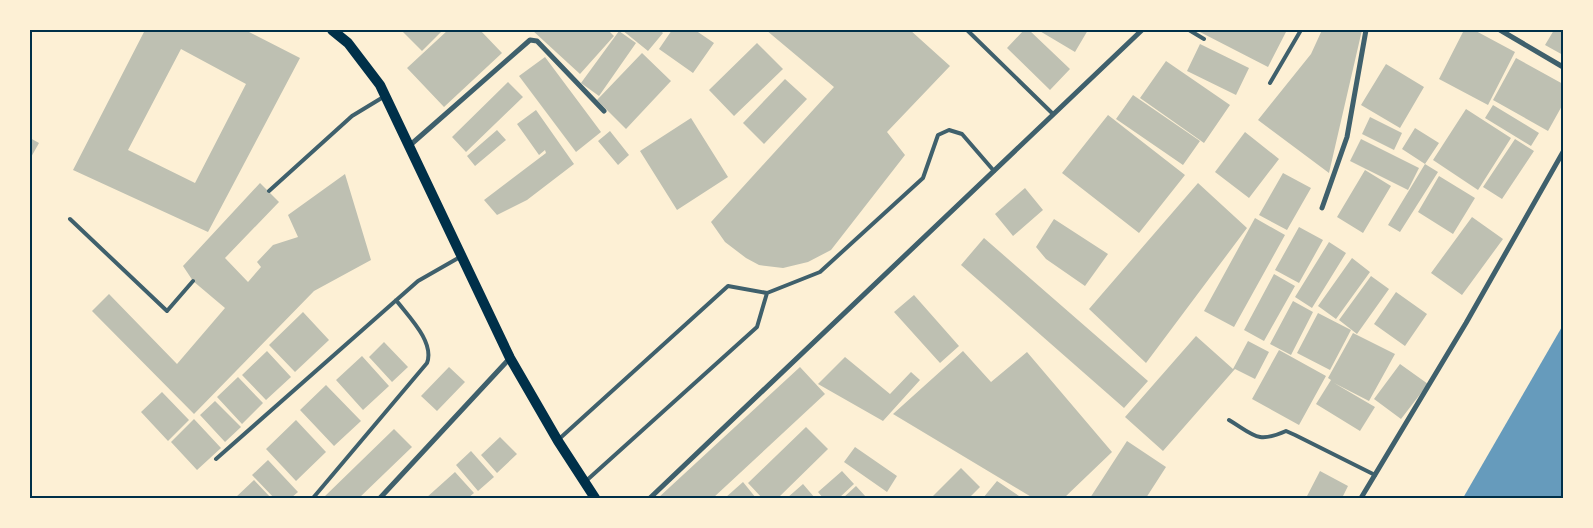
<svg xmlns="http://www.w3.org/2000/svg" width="1593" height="528" font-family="Arial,sans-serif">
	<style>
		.water { fill: #669bbc }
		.building { fill: #bec0b2; fill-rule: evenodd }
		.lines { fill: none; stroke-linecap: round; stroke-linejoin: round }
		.service { stroke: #3f606c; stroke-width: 4 }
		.minor { stroke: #3f606c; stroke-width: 5 }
		.secondary { stroke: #003049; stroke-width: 10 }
		.neatline { fill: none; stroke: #003049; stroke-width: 2 }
	</style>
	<rect width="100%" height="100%" fill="#fdf0d5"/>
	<path class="water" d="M1563 325 1562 498H1463Z"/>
	<path class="building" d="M145 30H245L300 58 208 232 73 170ZM181 49 246 84 195 183 128 150Z
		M401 30H443L422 51Z
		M448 30H480L502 53 444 107 407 68Z
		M532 30H608L614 36 580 74Z
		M622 30H660L663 33 648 51Z
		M672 30H695L714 43 693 73 659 49Z
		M766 30H910L950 66 887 132 905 155 831 250 808 262 783 268 759 265 746 258 725 242 711 222 834 87Z
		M1024 30H1029L1070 69 1050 90 1007 48Z
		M1038 30H1088L1075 52Z
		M1196 30H1287L1268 67Z
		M1322 30H1362L1329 173 1258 120 1311 54Z
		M1464 30H1474L1515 52 1488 105 1439 79Z
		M1554 30H1563V55L1545 45Z
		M619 31 636 43 599 96 581 83Z
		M757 43 783 69 734 116 709 90Z
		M1200 44 1249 68 1236 95 1187 71Z
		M642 53 671 81 626 129 597 100Z
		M545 57 601 132 576 152 519 76Z
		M1516 58 1563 84V104L1548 131 1493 100Z
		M1166 61 1230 105 1204 143 1140 98Z
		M1386 64 1424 87 1400 128 1361 105Z
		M785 79 807 99 764 144 743 123Z
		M508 82 523 97 466 152 452 137Z
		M1133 95 1200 141 1183 165 1116 119Z
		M1493 105 1539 133 1531 146 1485 118Z
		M1466 109 1511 138 1478 190 1433 160Z
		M536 110 574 164 527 200 497 215 484 200 546 153 545 150 539 155 517 124Z
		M1108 115 1185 175 1139 233 1062 173Z
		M1370 117 1402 133 1394 150 1362 134Z
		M691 118 728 177 677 210 640 151Z
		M1415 128 1439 143 1425 164 1402 149Z
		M497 130 506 140 475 166 467 156Z
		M610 131 629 155 618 165 598 141Z
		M1245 132 1279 159 1249 198 1215 172Z
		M30 138 39 143 30 159Z
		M1361 139 1419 168 1408 190 1350 161Z
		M1515 139 1534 151 1502 199 1483 187Z
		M1425 164 1438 172 1400 232 1388 225Z
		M1365 170 1391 186 1363 233 1337 217Z
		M1283 173 1311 188 1287 230 1259 215Z
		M345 174 371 260 314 291 194 414 92 311 109 294 177 364 225 308 193 281 183 266 260 183 279 202 225 258 248 282 261 267 257 262 273 245 298 237 288 215Z
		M1439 176 1475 198 1453 234 1418 212Z
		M1198 183 1247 228 1146 363 1089 309Z
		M1025 188 1043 210 1013 236 995 214Z
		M1472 217 1503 239 1462 295 1431 273Z
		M1255 218 1285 235 1234 327 1204 311Z
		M1054 219 1108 254 1085 286 1046 259 1036 247Z
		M1299 227 1323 240 1299 283 1275 270Z
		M984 238 1148 381 1124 408 961 265Z
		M1329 242 1346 253 1312 308 1295 297Z
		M1352 258 1370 272 1336 319 1318 306Z
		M1274 274 1295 286 1264 341 1244 330Z
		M1371 276 1389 289 1357 334 1339 320Z
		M1396 292 1427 314 1405 346 1374 324Z
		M914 295 959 346 940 363 894 312Z
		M1293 301 1313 312 1291 355 1270 344Z
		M303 312 329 340 295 372 269 345Z
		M1318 313 1351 330 1330 370 1297 353Z
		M1353 333 1395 354 1369 401 1334 383 1375 407 1360 431 1316 404 1331 380 1328 378Z
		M1196 336 1233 369 1248 341 1269 352 1255 379 1235 369 1163 451 1125 417Z
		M384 342 408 367 392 382 369 357Z
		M1279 350 1326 376 1299 425 1252 399Z
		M267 351 291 377 266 400 242 375Z
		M963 351 991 382 1027 352 1112 452 1064 498H1033L893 414Z
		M362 356 389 386 363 410 336 380Z
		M845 357 890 394 911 372 920 380 883 421 818 384Z
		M1400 364 1428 384 1401 419 1374 399Z
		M449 367 465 382 437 411 421 396Z
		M800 367 825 394 713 498H658Z
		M238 377 263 403 242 424 217 397Z
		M326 385 361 421 334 446 300 410Z
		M162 392 189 420 168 441 141 412Z
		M215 401 241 427 225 442 200 415Z
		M194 419 221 448 197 470 171 442Z
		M296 420 326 452 296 481 266 449Z
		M806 427 828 449 778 498H762L748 483Z
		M394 429 412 447 359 498H323Z
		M500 437 517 454 497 473 481 455Z
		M1127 441 1166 467 1146 498H1090Z
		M855 447 897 476 887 492 844 462Z
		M471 451 494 477 478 491 456 465Z
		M268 460 298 492 291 498H274L252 475Z
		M961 468 980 487 969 498H931Z
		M842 471 854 484 839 498H823L818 492Z
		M1320 471 1348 486 1342 498H1306Z
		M455 472 474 493 468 498H426Z
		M254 480 271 498H235Z
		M997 481 1022 498H983Z
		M743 482 756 498H725Z
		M803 484 815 498H787Z
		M856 486 866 497 864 498H843Z"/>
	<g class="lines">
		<path class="service" d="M967 30 1053 114
			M1189 30 1204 39
			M1270 83 1301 30
			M269 191 352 116 385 96
			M70 219 167 311 193 281
			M1229 420C1254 435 1257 444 1286 431L1295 435 1375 475
			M558 440 728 286 767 293 820 272 923 178 938 135 949 130 962 134 994 171
			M216 459 418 281 460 257
			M586 481 757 327 767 293
			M313 498 427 363C435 342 408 316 396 300"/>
		<path class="minor" d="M1500 30 1563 67
			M408 147 530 40 537 41 604 111
			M1322 208 1347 137 1366 30
			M380 498 510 358
			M650 498 1142 30
			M1361 498 1466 323 1563 152"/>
		<path class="secondary" d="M332 30 348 43 380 85 510 358 558 441 595 498"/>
	</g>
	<rect width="1593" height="528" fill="none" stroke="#fdf0d5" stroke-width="62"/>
	<rect x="31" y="31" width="1531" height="466" class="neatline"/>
</svg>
